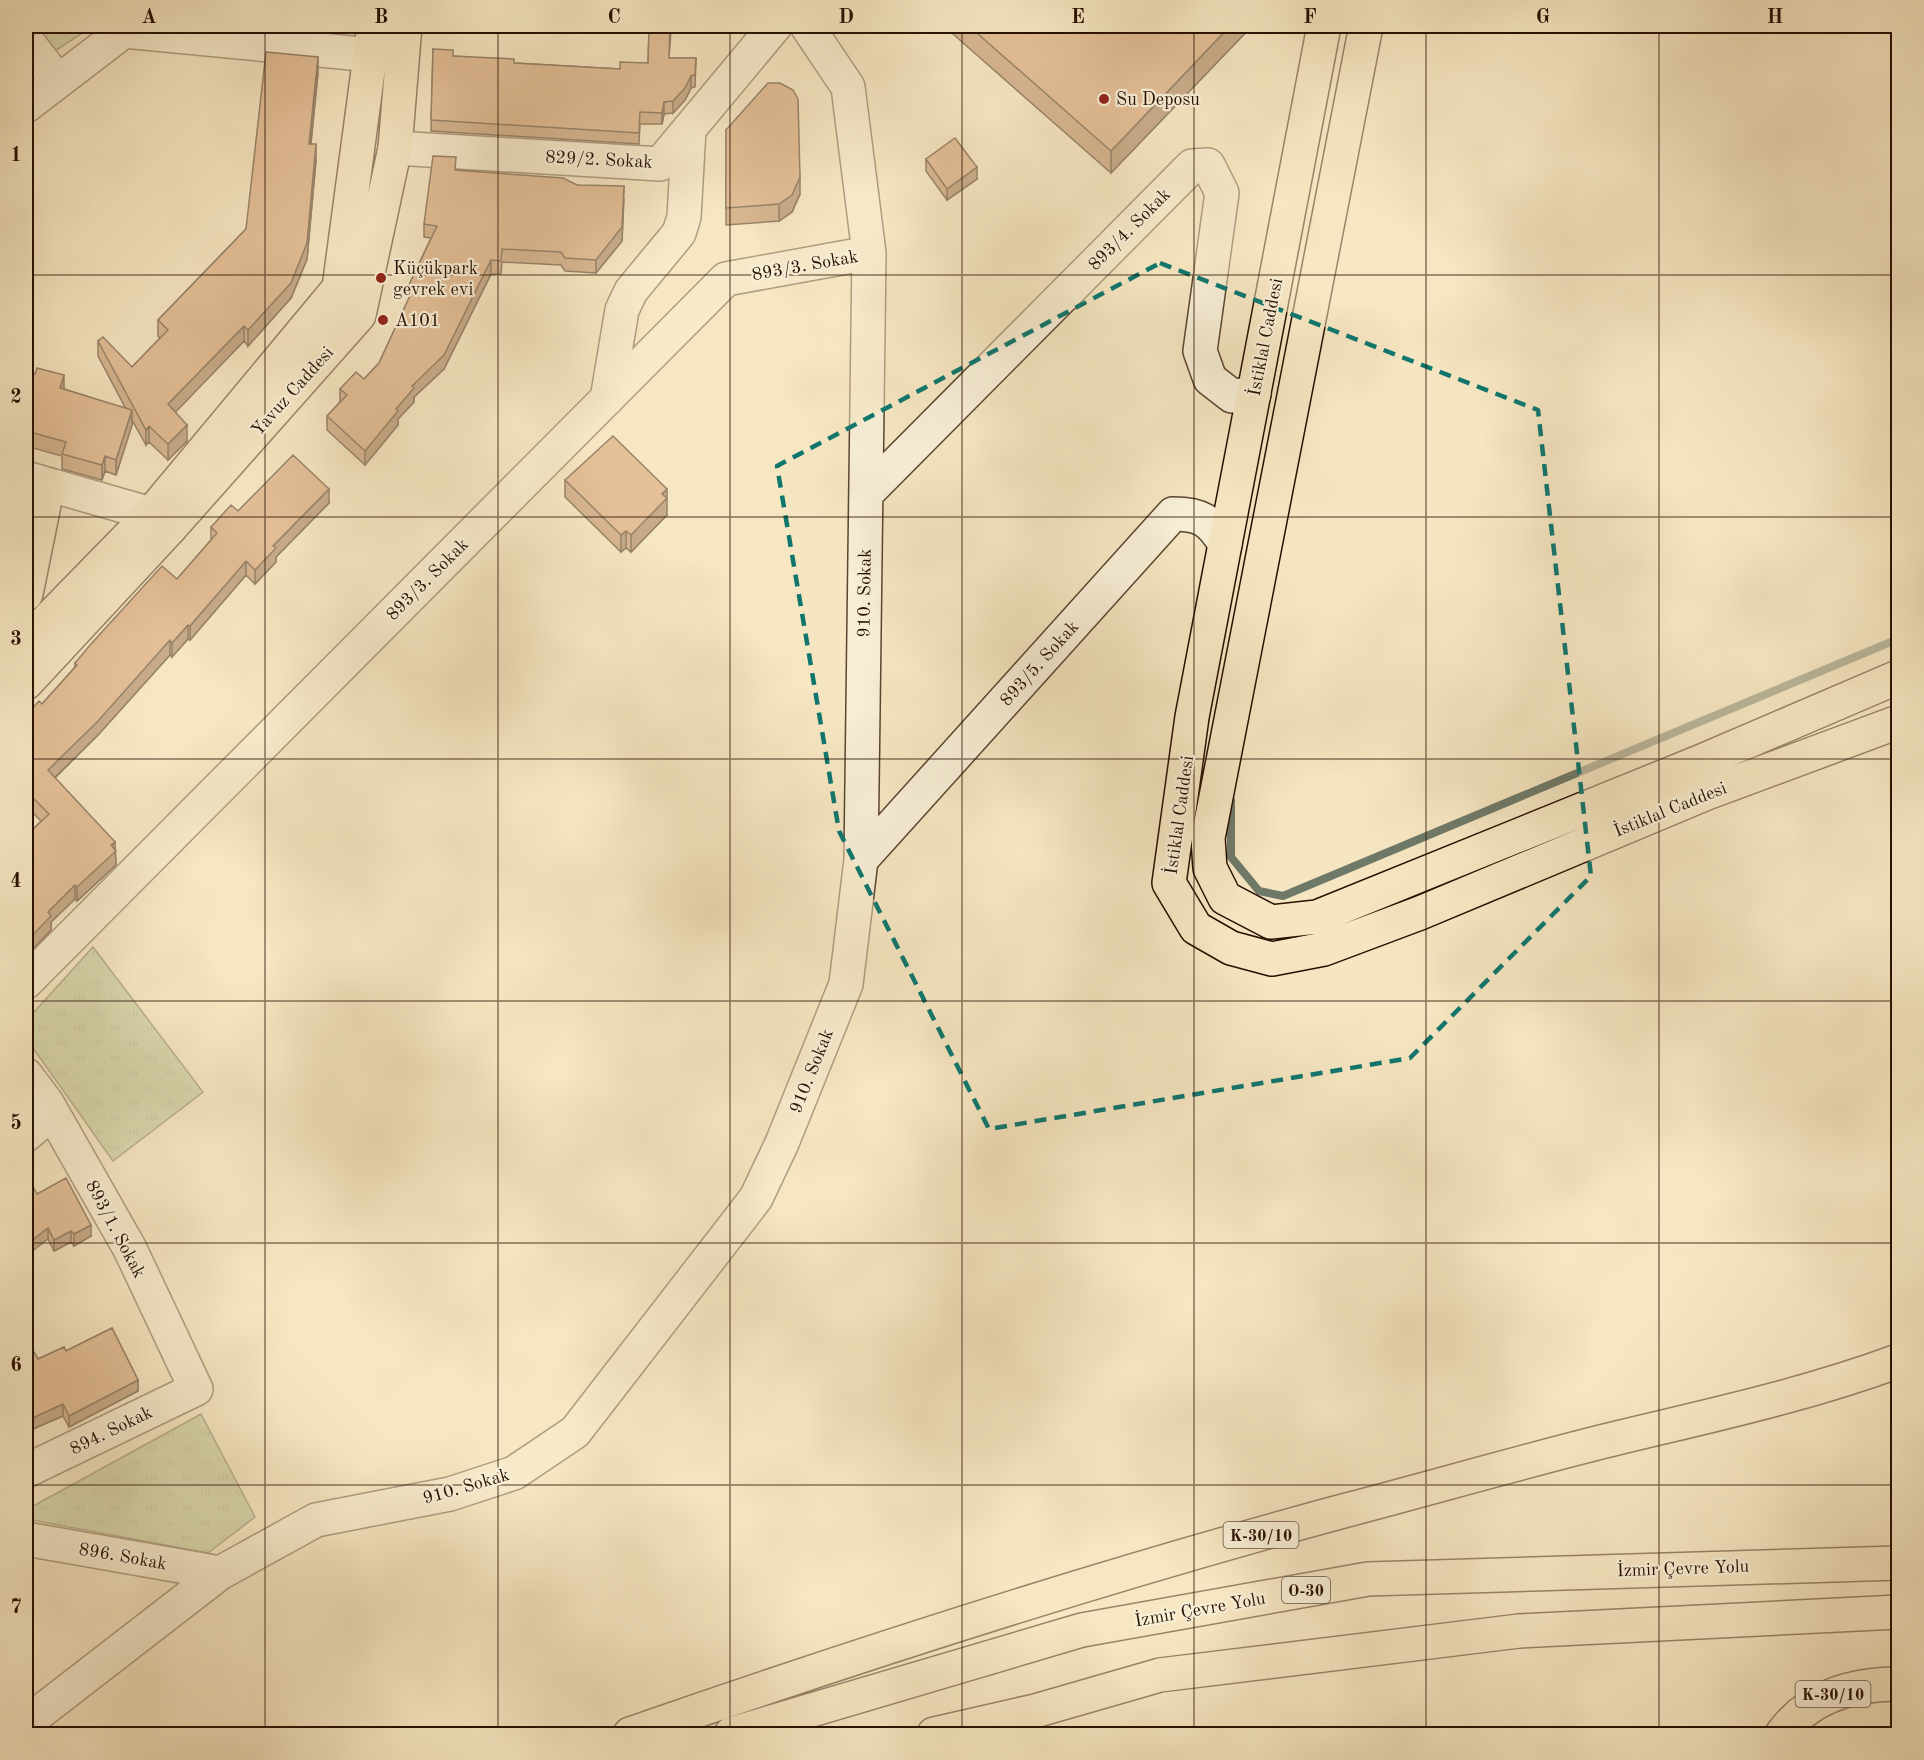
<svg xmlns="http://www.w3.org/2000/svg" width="1924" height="1760" font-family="'Old Standard TT',serif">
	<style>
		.park { fill: url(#park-tufts); stroke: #6f6a4c; stroke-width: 1.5 }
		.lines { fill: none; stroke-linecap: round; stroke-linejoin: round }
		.stream { stroke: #6e7968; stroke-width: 8 }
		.minor-casing { stroke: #5a4531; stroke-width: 36 }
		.major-casing { stroke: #270f01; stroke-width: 36 }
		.highway-casing { stroke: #270f01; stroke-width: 36 }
		.minor { stroke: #f8efd7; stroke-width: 33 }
		.major { stroke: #f5e6c1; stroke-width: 33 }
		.highway { stroke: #f5e6c1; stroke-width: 33 }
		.wall { fill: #b27d57; stroke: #270f01; stroke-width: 1.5 }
		.shaded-wall { fill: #916647; stroke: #270f01; stroke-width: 1.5 }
		.building { fill: #cf9165; stroke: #270f01; stroke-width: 1.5 }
		.marked { fill: none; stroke: #0f766e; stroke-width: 4.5; stroke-dasharray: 12 8; stroke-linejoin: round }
		.grid { fill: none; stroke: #270f01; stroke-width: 1.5; stroke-opacity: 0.55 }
		.poi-dot { fill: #8f2418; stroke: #f8efd7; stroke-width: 2 }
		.labels { text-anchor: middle; stroke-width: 4.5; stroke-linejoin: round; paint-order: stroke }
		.shield { fill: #f8efd7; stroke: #665241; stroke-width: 1.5 }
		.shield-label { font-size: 16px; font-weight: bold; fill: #270f01 }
		.poi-label { font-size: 18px; fill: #270f01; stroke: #f8efd7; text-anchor: start }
		.street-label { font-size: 18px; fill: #270f01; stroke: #f8efd7 }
		.neatline { fill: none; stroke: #270f01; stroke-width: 2 }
		.grid-label { font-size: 20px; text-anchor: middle; font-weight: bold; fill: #270f01 }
	</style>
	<defs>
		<pattern id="park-tufts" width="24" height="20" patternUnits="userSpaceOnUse" patternTransform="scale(1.5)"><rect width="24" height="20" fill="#b7c696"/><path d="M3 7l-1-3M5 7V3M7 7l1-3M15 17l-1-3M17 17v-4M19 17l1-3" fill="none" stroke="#9da980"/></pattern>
	</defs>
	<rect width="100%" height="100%" fill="#f5e6c1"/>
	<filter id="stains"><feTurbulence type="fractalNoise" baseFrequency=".00333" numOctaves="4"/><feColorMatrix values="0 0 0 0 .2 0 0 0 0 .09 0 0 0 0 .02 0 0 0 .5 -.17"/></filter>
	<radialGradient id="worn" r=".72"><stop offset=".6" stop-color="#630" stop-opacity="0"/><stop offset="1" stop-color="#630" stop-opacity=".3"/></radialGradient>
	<path class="park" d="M35 26H93L55 51Z
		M93 947 203 1092 113 1161 26 1038V1021Z
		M201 1414 255 1517 208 1553 26 1519V1510Z"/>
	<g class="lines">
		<path class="stream" d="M1231 800V857L1259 891 1283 896 1898 639"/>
		<defs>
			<path id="minor" d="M124 31 372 55
				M26 40 58 81
				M26 106 124 31
				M395 148 660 164 775 26
				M607 399 622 310 631 291 679 233 684 217 689 129
				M26 478 151 514 170 528
				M866 494 1192 166 1208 165 1222 193 1200 351 1210 379 1232 396 1254 394
				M861 860 1173 514C1201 514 1210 520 1225 544
				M26 982 726 279 869 253
				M26 1075 47 1103 130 1249 196 1389 26 1471
				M26 1135 52 1113
				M26 1539 220 1573
				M26 1723 220 1573 316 1520 450 1494 514 1473 575 1432 756 1198 782 1143 846 984 861 860 869 253 848 87 807 26"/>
			<path id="major" d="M1324 26 1192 717 1169 883 1196 928 1231 948 1272 959 1324 949 1420 913 1707 793 1898 722
				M1366 26 1208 838 1210 868 1225 898 1271 922 1317 917 1702 761 1898 677
				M26 594 48 485
				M26 642 151 514 339 288 374 26
				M26 683 170 528 359 315 395 148 405 26"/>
			<path id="highway" d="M630 1734C866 1652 1105 1575 1347 1510 1430 1488 1514 1464 1597 1443 1698 1418 1801 1397 1898 1361
				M731 1734 1082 1630 1368 1579 1898 1563
				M934 1734 1035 1711 1160 1675 1519 1631 1898 1612
				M1782 1734C1809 1696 1854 1684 1898 1684"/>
		</defs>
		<use href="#minor" class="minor-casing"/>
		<use href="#major" class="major-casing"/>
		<use href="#highway" class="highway-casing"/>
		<use href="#minor" class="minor"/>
		<use href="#major" class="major"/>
		<use href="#highway" class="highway"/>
	</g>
	<path class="wall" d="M568 26H697V32L671 31 669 58H696L695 87 691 88 685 100 673 113 664 114 662 124H640L639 144 431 131 433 49 453 56 514 63 620 69 648 63 649 31 647 29 593 26V33L568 32Z
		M944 26H1252L1111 173Z
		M318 73 311 144 316 160 307 259 291 298 248 346 244 341 175 412 187 441 168 460 149 442 146 445 132 420V425L116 475 105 471 102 480 62 469V456L26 446V371L64 389 126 409 98 356V341L132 367 160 338 158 336V320L246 229Z
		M726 130 800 194 792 212 779 221 726 225Z
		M926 159 977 179 947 200 926 171Z
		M456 170 577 185 624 199 622 241 596 273 565 271 561 265 502 262 501 274H491L444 369 414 397V402L398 419V425L365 465 327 430V416L340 402V389L364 379 379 363 409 298V285L431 238 424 237V224Z
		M565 480 667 515 631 552 626 548 621 552 565 497Z
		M329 503 276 557V562L255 584 246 575 190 640 188 639 172 657 170 655 98 735 55 778 115 850 116 865 77 901 75 899 51 922V930L26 956V836L41 821 26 806V715L42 704 75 667V663L177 579 211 540V527L238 511Z
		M37 1194 91 1236 74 1246 71 1242 54 1251 48 1239Z
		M112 1328 138 1380V1391L69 1427 63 1416 28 1431 29 1434V1446L26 1447V1354L34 1352 38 1359 64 1347 66 1351Z"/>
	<path class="shaded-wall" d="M1230 26H1252L1111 173V151Z
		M318 57V73L309 159V144Z
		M691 76V88L685 100 673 113V101Z
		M664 102V114L662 124V113Z
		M316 144V160L307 259 291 298 248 346V330Z
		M977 167V179L947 200V189Z
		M800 177V194L792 212 779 221V204Z
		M624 186 622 241 596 273V260Z
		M491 260V274L444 369 414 397V402L398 419V425L365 465V451L412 386Z
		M244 326V341L168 420V404Z
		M64 375V390L60 388Z
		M132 410V425L116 475V460Z
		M187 425V441L168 460V444Z
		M149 426V442L146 445V430Z
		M105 456V471L102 480V465Z
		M329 489V503L276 557V562L255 584V570L273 546Z
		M667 489V515L631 552V535L662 494Z
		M626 531V548L621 552V535Z
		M246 561V575L190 640V626Z
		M188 625V639L172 657V643Z
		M170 640V655L98 735 48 784V770Z
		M115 842 116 865 77 901V887Z
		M75 885V899L51 922V930L26 956V942L48 912Z
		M91 1225V1236L74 1246V1234Z
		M48 1228V1239L26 1256V1245Z
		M71 1231V1242L54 1251V1240Z
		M138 1380V1391L69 1427V1416Z
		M63 1404V1416L26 1432V1421Z
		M29 1434V1446L26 1447V1436Z"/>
	<path class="building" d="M649 26H670L669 58H696L695 75 691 76 685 88 673 101 664 102 662 113 640 112 639 133 431 120 433 49 453 50V56L514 59V63L620 69V62L648 63Z
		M969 26H1230L1111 151Z
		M266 52 318 57 309 144H316L307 243 291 283 248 330 244 326 168 404 187 425 168 444 149 426 146 430 98 341 103 337 132 367 168 330 158 320 246 229Z
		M768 83H780L793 90 798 99 800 177 792 195 779 204 726 208V130Z
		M955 138 977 167 947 189 926 159Z
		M433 156 456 157 455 170 563 178 577 185 624 186 622 227 596 260 565 258 561 252 502 249 501 261 491 260 444 355 412 386 414 388 396 409 398 411 365 451 327 416 347 395 340 389 356 372 364 379 379 363 414 287 409 285 437 226 424 224Z
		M37 368 64 375 60 388 132 410 116 460 105 456 102 465 62 454 66 442 26 431V371L35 374Z
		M613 436 667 489 662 494 667 498 631 535 626 531 621 535 565 480Z
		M293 455 329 489 273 546 276 548 255 570 246 561 190 626 188 625 172 643 170 640 98 721 48 770 115 842 111 845 116 851 77 887 75 885 48 912 51 916 26 942V836L49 814 26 791V715L39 701 42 704 77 665 75 663 91 644 162 566 177 579 217 533 211 527 231 505 238 511Z
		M26 1174 37 1194 66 1178 91 1225 74 1234 71 1231 54 1240 48 1228 26 1245Z
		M112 1328 138 1380 69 1416 63 1404 26 1421V1354L34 1352 38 1359 64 1347 66 1351Z
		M26 1427 29 1434 26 1436Z"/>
	<path d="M0 0H1924V1760H0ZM1160 263 1538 410 1591 876 1410 1058 989 1129 839 831 777 466Z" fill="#f5e6c1" fill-opacity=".55" fill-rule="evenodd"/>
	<path class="marked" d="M1160 263 1538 410 1591 876 1410 1058 989 1129 839 831 777 466Z"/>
	<path class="grid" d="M265 26V1734M498 26V1734M730 26V1734M962 26V1734M1194 26V1734M1426 26V1734M1659 26V1734M26 275H1898M26 517H1898M26 759H1898M26 1001H1898M26 1243H1898M26 1485H1898"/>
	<g class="poi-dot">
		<circle cx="1104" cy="99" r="6"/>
		<circle cx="381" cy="278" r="6"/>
		<circle cx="383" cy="320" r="6"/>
	</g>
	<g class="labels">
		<g class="shield">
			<rect x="1223.5" y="1522" width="75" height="26" rx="4.5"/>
			<rect x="1282" y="1577" width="48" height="26" rx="4.5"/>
			<rect x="1795.5" y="1681" width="75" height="26" rx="4.5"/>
		</g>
		<g class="shield-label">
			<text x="1261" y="1541">K-30/10</text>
			<text x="1306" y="1596">O-30</text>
			<text x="1833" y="1700">K-30/10</text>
		</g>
		<g class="poi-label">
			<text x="1116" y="105">Su Deposu</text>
			<text x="393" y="274">Küçükpark<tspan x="393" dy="21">gevrek evi</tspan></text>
			<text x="395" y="326">A101</text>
		</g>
		<g class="street-label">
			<text transform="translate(599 159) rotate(3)" y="6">829/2. Sokak</text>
			<text transform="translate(1129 229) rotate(-45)" y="6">893/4. Sokak</text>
			<text transform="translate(805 265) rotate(-10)" y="6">893/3. Sokak</text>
			<text transform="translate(1265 337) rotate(-79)" y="6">İstiklal Caddesi</text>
			<text transform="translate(292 391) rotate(-48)" y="6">Yavuz Caddesi</text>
			<text transform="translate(427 579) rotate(-45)" y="6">893/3. Sokak</text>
			<text transform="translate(864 593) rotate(-89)" y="6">910. Sokak</text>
			<text transform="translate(1039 663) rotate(-48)" y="6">893/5. Sokak</text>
			<text transform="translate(1670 809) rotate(-22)" y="6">İstiklal Caddesi</text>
			<text transform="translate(1179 815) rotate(-82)" y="6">İstiklal Caddesi</text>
			<text transform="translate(811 1071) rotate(-68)" y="6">910. Sokak</text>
			<text transform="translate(116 1229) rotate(62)" y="6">893/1. Sokak</text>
			<text transform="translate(111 1430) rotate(-26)" y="6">894. Sokak</text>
			<text transform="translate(466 1486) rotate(-16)" y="6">910. Sokak</text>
			<text transform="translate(123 1556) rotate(10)" y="6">896. Sokak</text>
			<text transform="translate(1683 1568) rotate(-2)" y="6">İzmir Çevre Yolu</text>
			<text transform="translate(1200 1609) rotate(-10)" y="6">İzmir Çevre Yolu</text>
		</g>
	</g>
	<rect width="1924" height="1760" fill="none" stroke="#f5e6c1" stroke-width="66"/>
	<rect x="33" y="33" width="1858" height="1694" class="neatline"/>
	<g class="grid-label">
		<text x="149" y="23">A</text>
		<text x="381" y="23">B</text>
		<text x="614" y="23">C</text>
		<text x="846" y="23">D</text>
		<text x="1078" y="23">E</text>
		<text x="1310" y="23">F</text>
		<text x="1543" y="23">G</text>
		<text x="1775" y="23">H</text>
		<text x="16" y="161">1</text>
		<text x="16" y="403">2</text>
		<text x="16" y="645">3</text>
		<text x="16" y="887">4</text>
		<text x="16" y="1129">5</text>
		<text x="16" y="1371">6</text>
		<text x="16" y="1613">7</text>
	</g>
	<rect width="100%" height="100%" filter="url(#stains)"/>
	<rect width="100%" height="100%" fill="url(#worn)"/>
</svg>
